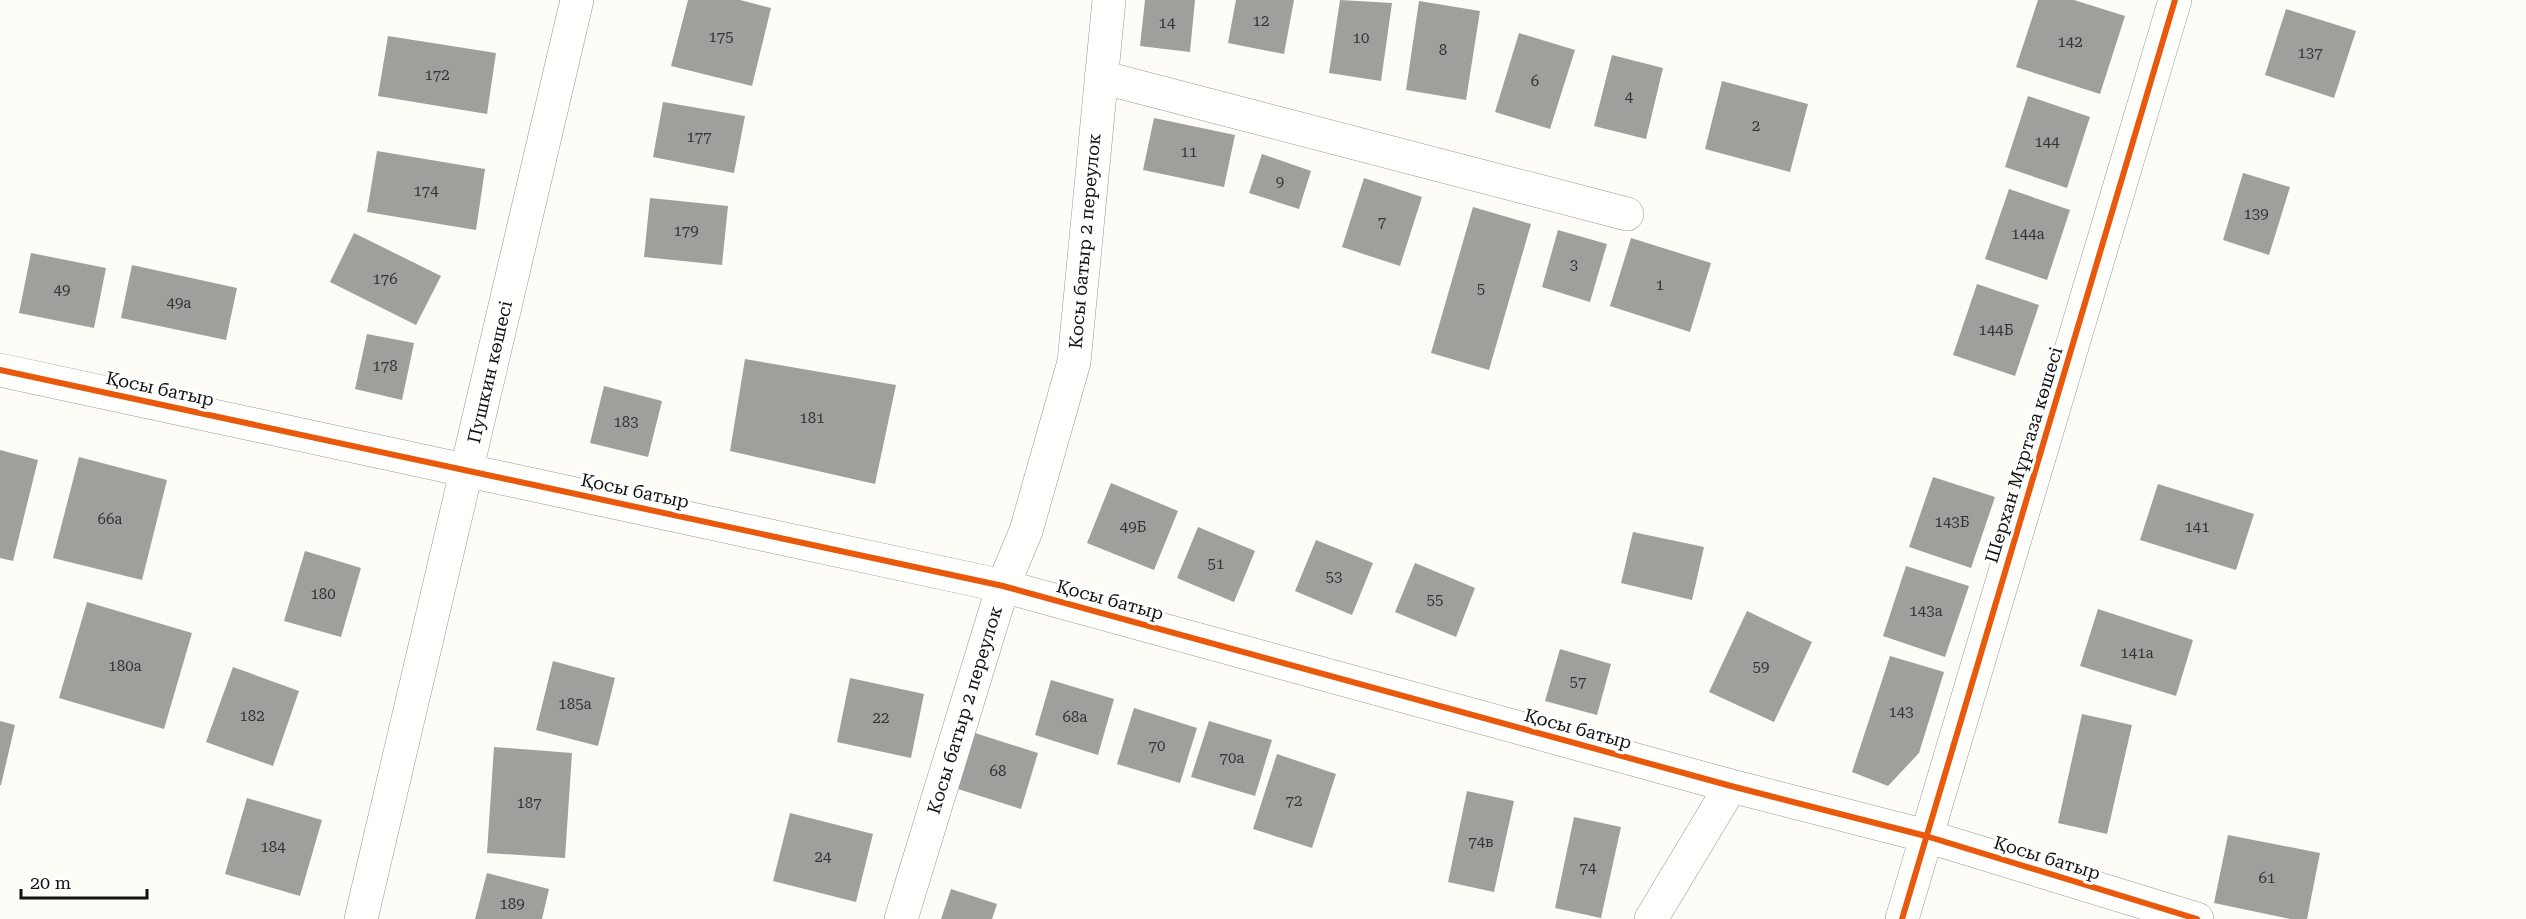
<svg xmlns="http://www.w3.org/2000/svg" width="2526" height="919" font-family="'Roboto Serif',serif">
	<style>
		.building { fill: #a19f9c }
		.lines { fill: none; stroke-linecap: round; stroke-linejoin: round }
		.minor-casing { stroke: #979795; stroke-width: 34 }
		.minor { stroke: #fffffe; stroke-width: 33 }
		.cycleway-casing { stroke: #fff; stroke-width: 10 }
		.cycleway { stroke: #e8590c; stroke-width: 6 }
		.labels { text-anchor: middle; stroke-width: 6; stroke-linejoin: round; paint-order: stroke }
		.number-label { font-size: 15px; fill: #353434 }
		.street-label { font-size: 18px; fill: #111; stroke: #fff }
	</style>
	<rect width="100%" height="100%" fill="#fdfcf7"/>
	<path class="building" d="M688 0H740L771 8 752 86 671 66Z
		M1145 0H1195L1190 52 1140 46Z
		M1236 0H1294L1284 54 1228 43Z
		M1340 0 1392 3 1381 81 1329 73Z
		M2038 0H2074L2125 16 2100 94 2016 67Z
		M1419 1 1480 11 1466 100 1406 90Z
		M2286 9 2356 31 2334 98 2265 75Z
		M1519 33 1575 50 1550 129 1495 112Z
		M388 36 496 53 487 114 378 96Z
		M1612 55 1663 68 1646 139 1594 126Z
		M1722 81 1808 104 1790 172 1705 149Z
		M2028 96 2090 117 2067 188 2005 167Z
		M663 102 745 116 734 173 653 157Z
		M1154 118 1235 135 1224 187 1143 170Z
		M377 151 485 169 476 230 367 212Z
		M1262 154 1311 171 1299 209 1249 193Z
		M2243 173 2290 187 2269 255 2223 240Z
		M1364 178 1422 197 1400 266 1342 247Z
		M2009 189 2070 210 2047 280 1985 259Z
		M650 198 728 206 722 265 644 257Z
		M1473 207 1531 224 1489 370 1431 353Z
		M1558 230 1607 244 1590 302 1542 287Z
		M354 233 441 276 416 325 330 282Z
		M1631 238 1711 263 1690 332 1610 306Z
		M31 253 106 268 94 328 19 313Z
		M132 265 237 288 226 340 121 318Z
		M1977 284 2039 305 2015 376 1953 355Z
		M367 334 414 343 402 400 355 389Z
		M745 359 896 385 875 484 730 451Z
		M604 386 662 401 648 457 590 443Z
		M0 450 38 460 13 561 0 558Z
		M79 457 167 480 142 580 53 558Z
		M1933 477 1995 497 1971 568 1909 547Z
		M1111 483 1178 511 1154 570 1087 543Z
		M2158 484 2254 514 2236 570 2140 540Z
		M1198 527 1255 551 1234 602 1177 578Z
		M1633 532 1704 547 1692 600 1621 583Z
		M1316 540 1373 563 1352 615 1295 591Z
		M305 551 361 568 341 637 284 621Z
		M1415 563 1475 588 1456 637 1395 612Z
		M1906 566 1969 586 1945 657 1883 636Z
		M87 602 192 633 164 729 59 698Z
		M2098 609 2193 640 2176 696 2080 666Z
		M1747 611 1812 642 1774 722 1709 692Z
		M1560 649 1611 664 1597 715 1545 701Z
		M1890 656 1944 672 1919 753 1888 786 1852 772Z
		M553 661 615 678 598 746 536 730Z
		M233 667 299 691 273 766 206 742Z
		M850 678 924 694 911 758 837 742Z
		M1051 680 1114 699 1098 755 1035 735Z
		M1134 708 1197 728 1180 783 1117 764Z
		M2082 714 2132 725 2107 834 2058 823Z
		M0 721 15 725 1 785H0Z
		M1209 721 1272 740 1255 796 1191 777Z
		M975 733 1038 753 1021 809 958 789Z
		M494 747 572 753 565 858 487 853Z
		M1277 754 1336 774 1312 848 1253 829Z
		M1467 791 1514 801 1494 892 1448 882Z
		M247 798 322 820 300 896 225 874Z
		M790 813 873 834 856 902 773 881Z
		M1574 817 1621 827 1601 918 1555 908Z
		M2228 835 2320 853 2307 919H2291L2214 903Z
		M487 873 549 889 542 919H475Z
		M951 889 997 904 992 919H941Z"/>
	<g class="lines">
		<defs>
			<path id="minor" d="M1101 77 1627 214
				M0 370 1003 586 1731 786 1926 836 2197 919
				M361 919 577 0
				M901 919 1003 586 1026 531 1074 362 1109 0
				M1651 919 1731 786
				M1902 919 2175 0"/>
		</defs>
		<use href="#minor" class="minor-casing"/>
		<use href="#minor" class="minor"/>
		<defs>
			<path id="cycleway" d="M0 370 1003 586 1731 786 1926 836 2197 919
				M1902 919 2175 0"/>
		</defs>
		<use href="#cycleway" class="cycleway-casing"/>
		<use href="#cycleway" class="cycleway"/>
	</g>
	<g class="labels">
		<g class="number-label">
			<text x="1261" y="26">12</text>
			<text x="1167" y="28">14</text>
			<text x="721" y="42">175</text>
			<text x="1361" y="43">10</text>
			<text x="2070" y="47">142</text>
			<text x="1443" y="55">8</text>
			<text x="2310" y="58">137</text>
			<text x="437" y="80">172</text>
			<text x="1535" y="86">6</text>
			<text x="1629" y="102">4</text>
			<text x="1756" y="131">2</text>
			<text x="699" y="142">177</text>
			<text x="2047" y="147">144</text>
			<text x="1189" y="157">11</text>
			<text x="1280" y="187">9</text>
			<text x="426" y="196">174</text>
			<text x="2256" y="219">139</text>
			<text x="1382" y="227">7</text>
			<text x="686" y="236">179</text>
			<text x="2028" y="239">144а</text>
			<text x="1574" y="270">3</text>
			<text x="385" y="284">176</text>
			<text x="1660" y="290">1</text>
			<text x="1481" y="294">5</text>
			<text x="62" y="295">49</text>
			<text x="179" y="308">49а</text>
			<text x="1996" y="335">144Б</text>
			<text x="385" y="371">178</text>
			<text x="812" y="423">181</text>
			<text x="626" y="427">183</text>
			<text x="110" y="524">66а</text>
			<text x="1952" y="527">143Б</text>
			<text x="1133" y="532">49Б</text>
			<text x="2197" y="532">141</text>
			<text x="1216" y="569">51</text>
			<text x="1334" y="582">53</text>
			<text x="323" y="599">180</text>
			<text x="1435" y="605">55</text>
			<text x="1926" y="616">143а</text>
			<text x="2137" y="658">141а</text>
			<text x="125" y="671">180а</text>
			<text x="1761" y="672">59</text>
			<text x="1578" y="687">57</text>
			<text x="575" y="709">185а</text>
			<text x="1901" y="717">143</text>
			<text x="252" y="721">182</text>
			<text x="1075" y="722">68а</text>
			<text x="881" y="723">22</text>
			<text x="1157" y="751">70</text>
			<text x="1232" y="763">70а</text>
			<text x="998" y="776">68</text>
			<text x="1294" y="806">72</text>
			<text x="529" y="808">187</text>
			<text x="1481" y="847">74в</text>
			<text x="273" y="852">184</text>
			<text x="823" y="862">24</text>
			<text x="1588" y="873">74</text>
			<text x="2267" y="883">61</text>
			<text x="512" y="909">189</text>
		</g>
		<g class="street-label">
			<text transform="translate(1085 241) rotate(-85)" y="6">Косы батыр 2 переулок</text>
			<text transform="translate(490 372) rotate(-77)" y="6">Пушкин көшесі</text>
			<text transform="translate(160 389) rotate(12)" y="6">Қосы батыр</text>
			<text transform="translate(2024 455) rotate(-73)" y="6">Шерхан Мұртаза көшесі</text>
			<text transform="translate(635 491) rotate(12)" y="6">Қосы батыр</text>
			<text transform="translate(1110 600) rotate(15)" y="6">Қосы батыр</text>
			<text transform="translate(965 710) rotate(-73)" y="6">Косы батыр 2 переулок</text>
			<text transform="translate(1578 729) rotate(15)" y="6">Қосы батыр</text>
			<text transform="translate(2047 858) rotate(17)" y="6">Қосы батыр</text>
		</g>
	</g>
	<path d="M21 889v9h126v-9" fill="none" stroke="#111111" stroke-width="3"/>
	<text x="30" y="889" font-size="18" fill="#111111" stroke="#ffffff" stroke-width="4.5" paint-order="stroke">20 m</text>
</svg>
